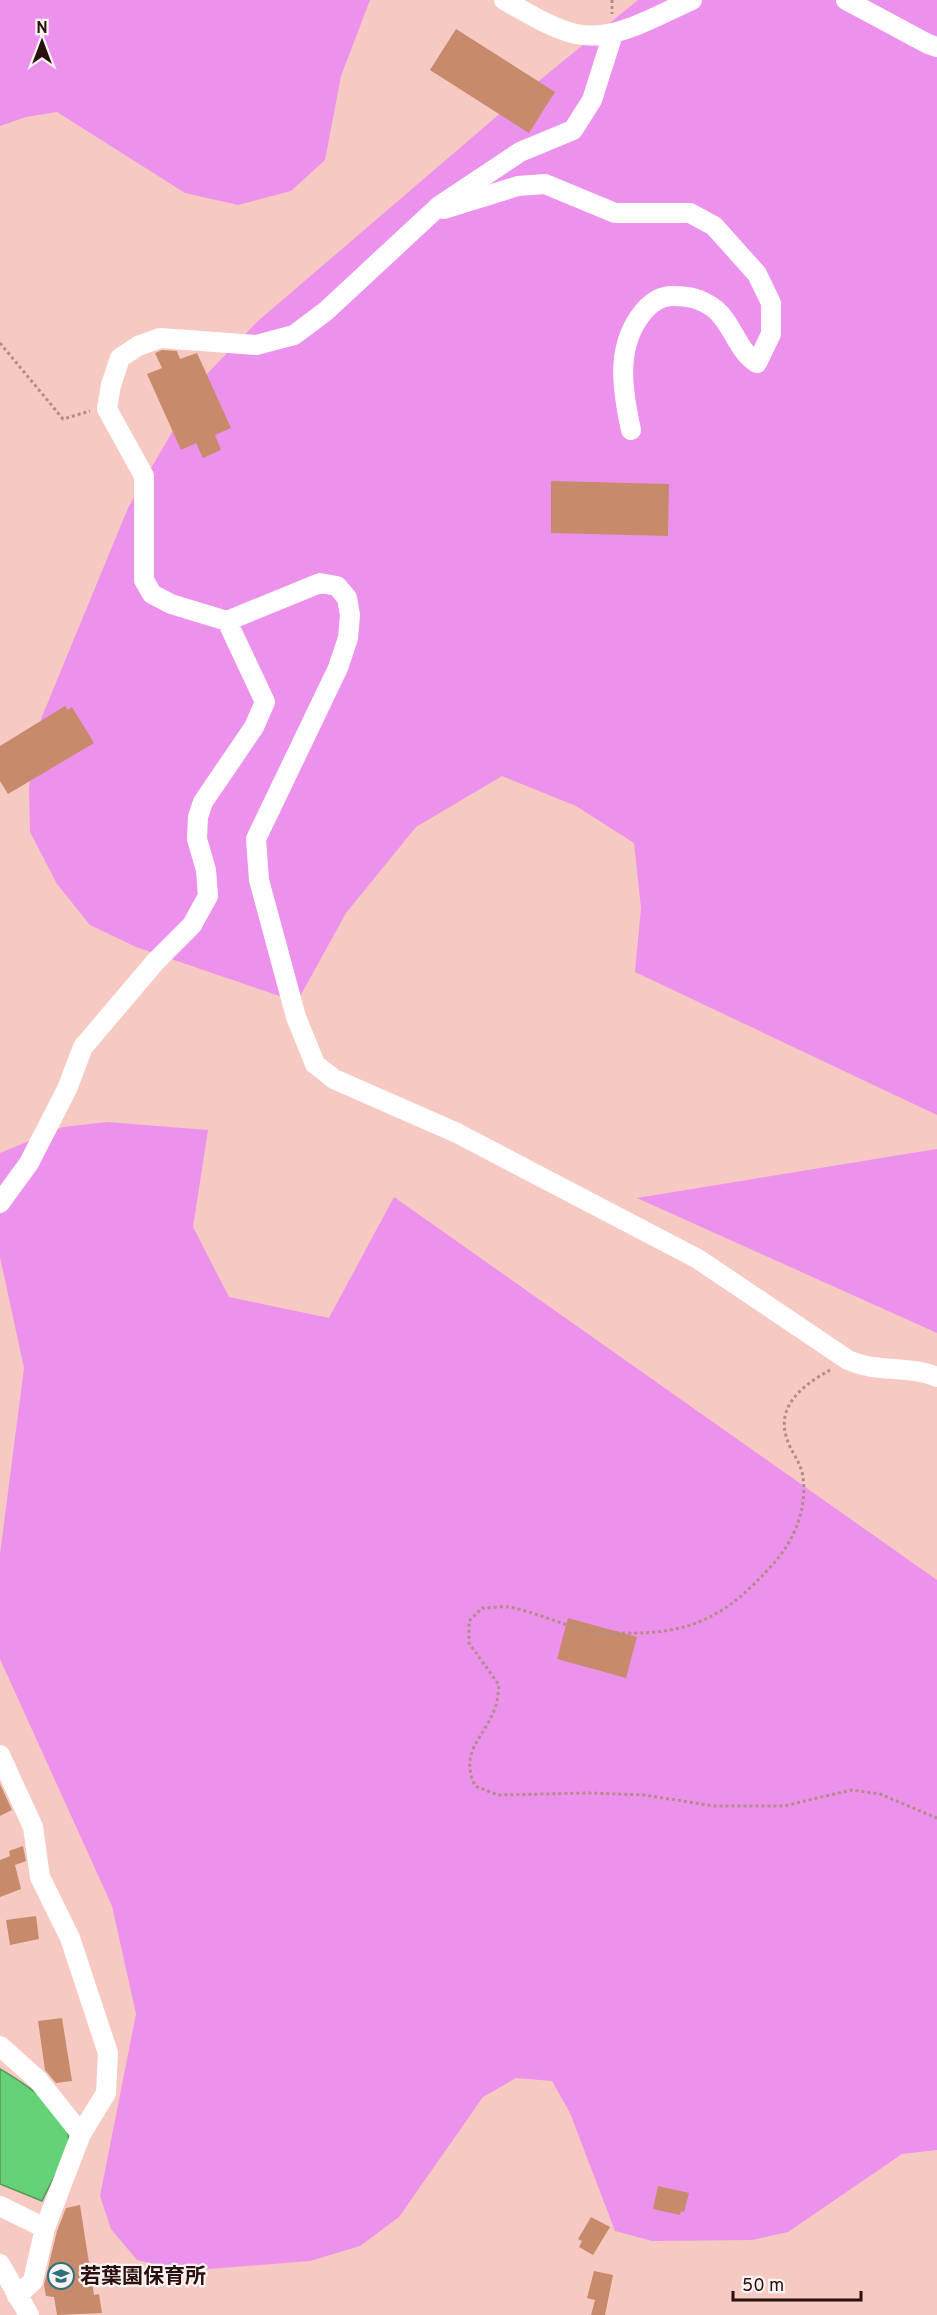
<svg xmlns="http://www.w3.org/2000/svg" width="937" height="2315" font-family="Overpass,'Noto Sans JP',sans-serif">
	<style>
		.green { fill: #ed92ec }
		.water { fill: #66d277; stroke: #549858; stroke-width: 1.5 }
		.building { fill: #c78a6b }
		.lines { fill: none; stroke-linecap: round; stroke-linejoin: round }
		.path { stroke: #b38c87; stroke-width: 3; stroke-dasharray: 3 3; stroke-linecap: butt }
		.street { stroke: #fff; stroke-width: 20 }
		.labels { text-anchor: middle; stroke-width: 4.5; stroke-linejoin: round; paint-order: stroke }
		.poi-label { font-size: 21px; font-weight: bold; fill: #2a100e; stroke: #fcf4f3; text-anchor: start }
	</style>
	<rect width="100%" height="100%" fill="#f6c9c3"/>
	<path class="green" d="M0 0H370L341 76 325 160 291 191 238 205 185 193 57 112 26 117 0 126Z
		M638 0H937V1115L635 972 641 908 634 843 576 806 502 776 416 827 346 913 297 1002 136 947 90 925 57 884 30 832 29 787 41 719 128 508 204 377 258 321 524 93Z
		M107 1122 208 1130 193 1227 229 1297 329 1318 394 1197 937 1580V2150L902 2154 788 2232 752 2240 652 2241 615 2231 570 2113 552 2081 516 2078 483 2097 399 2217 360 2246 310 2261 184 2271 137 2260 111 2229 100 2196 136 2014 112 1906 0 1659V1554L24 1368 0 1257V1153L63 1127Z
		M937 1149V1333L637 1198 918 1152Z"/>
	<path class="water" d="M0 2069C22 2082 75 2115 68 2145 63 2164 50 2183 42 2201L0 2184Z"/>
	<path class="building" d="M456 29 555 92 529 133 430 70Z
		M162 350 177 351 180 359 197 353 231 428 215 435 221 450 203 458 196 443 181 450 147 374 162 368 155 353Z
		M551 481 669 484 668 536 551 533Z
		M65 706 68 710 72 707 94 743 8 794 0 781V746Z
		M568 1618 637 1637 626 1678 557 1659Z
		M0 1784 12 1810 0 1816Z
		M23 1846 26 1861 15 1865 21 1889 0 1897V1860L10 1856 9 1851Z
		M36 1916 39 1939 10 1945 6 1920Z
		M62 2018 72 2081 56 2083 45 2070 38 2021Z
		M658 2186 689 2193 684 2212 681 2211 680 2215 653 2209Z
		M80 2205 94 2295 99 2294 102 2313 57 2315 54 2297 46 2296 44 2285 57 2231 66 2208Z
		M591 2217 610 2227 593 2255 579 2247 582 2241 578 2239Z
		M594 2271 613 2275 605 2315H591L595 2300 587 2298Z"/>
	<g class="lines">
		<path class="path" d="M612 0V14
			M0 343 63 419 90 411
			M830 1370C805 1384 775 1405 787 1439 790 1450 799 1460 802 1472 809 1505 795 1540 773 1564 728 1615 692 1635 623 1633 612 1633 598 1634 587 1631 561 1624 535 1612 509 1607 501 1606 490 1608 482 1608L469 1621V1643L499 1685C498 1692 498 1701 495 1708 484 1739 459 1750 475 1786L498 1795 590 1793 644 1795 714 1806H784L851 1790 880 1794 937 1818"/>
		<path class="street" d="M504 0C526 12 552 29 576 34 616 42 657 15 692 0
			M846 0 928 44 937 47
			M613 34 592 100 573 130 520 152 439 206 326 311 294 335 256 345 160 338 138 346 120 358 111 385 107 409 144 476V580L152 594 171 604 227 621 320 583 337 586 347 598 350 615 348 638 338 668 256 839 259 880 296 1017 315 1064 334 1079 457 1133 698 1259 848 1360C876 1373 909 1365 937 1377
			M444 209 518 186 545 184 615 213H690L714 226 757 274 771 303V334L757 363C738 352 733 324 715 309 700 298 689 296 672 296 661 296 651 303 644 311 615 345 622 389 631 430
			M0 1203 29 1163 67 1089 83 1047 156 961 192 925 208 896 206 870 197 839 198 817 203 802 254 727 265 702 227 621
			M0 1755 33 1827 40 1877 70 1938 108 2053 106 2093 81 2134 45 2228 33 2281 17 2296
			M0 2046 38 2080 81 2134
			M0 2206 45 2228
			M0 2264 29 2315"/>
	</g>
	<defs>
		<symbol id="school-ring" viewBox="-11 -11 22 22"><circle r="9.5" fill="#fcf4f3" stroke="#2a727c" stroke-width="1.5"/><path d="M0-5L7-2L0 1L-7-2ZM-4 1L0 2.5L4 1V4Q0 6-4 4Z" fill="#2a727c"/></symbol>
	</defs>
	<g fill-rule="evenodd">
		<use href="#school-ring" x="46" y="2261" width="30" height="30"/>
	</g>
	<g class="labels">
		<g class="poi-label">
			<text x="80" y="2283">若葉園保育所</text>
		</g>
	</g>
	<g transform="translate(42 42)" stroke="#fcf4f3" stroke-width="4.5" paint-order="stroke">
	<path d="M0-4.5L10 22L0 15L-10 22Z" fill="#2a100e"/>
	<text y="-9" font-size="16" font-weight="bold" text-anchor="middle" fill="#2a100e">N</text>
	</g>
	<path d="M733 2291v9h128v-9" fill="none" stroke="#2a100e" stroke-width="3"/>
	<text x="742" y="2291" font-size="18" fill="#2a100e" stroke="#fcf4f3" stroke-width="4.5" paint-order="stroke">50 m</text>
</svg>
